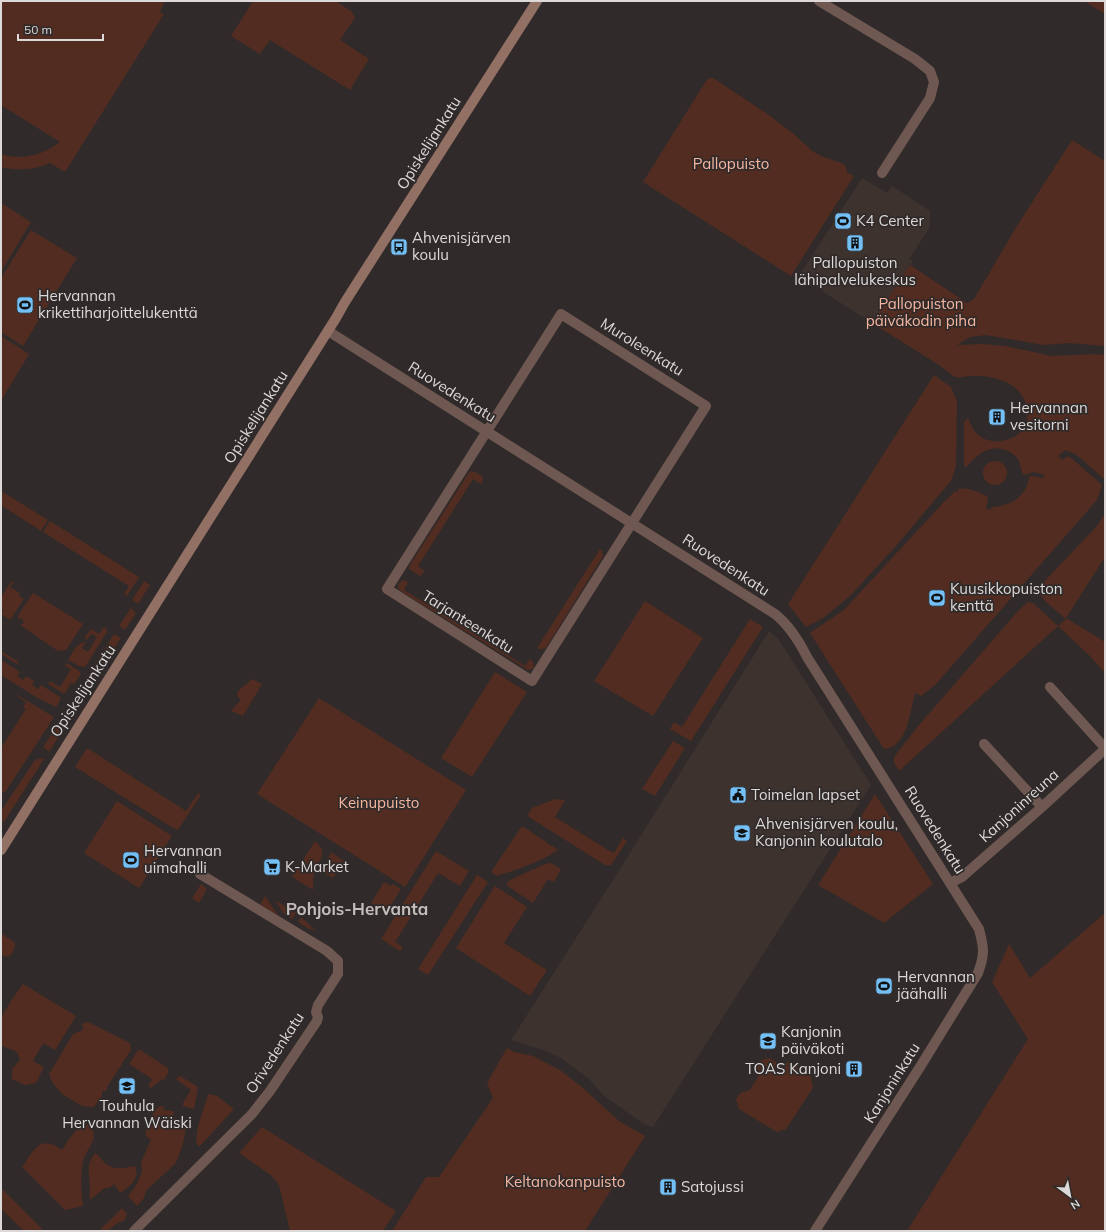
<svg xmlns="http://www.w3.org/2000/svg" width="1106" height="1232" font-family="Mulish,sans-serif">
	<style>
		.built { fill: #3e322f }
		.green { fill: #522c20 }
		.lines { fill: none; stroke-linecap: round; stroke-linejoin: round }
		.minor { stroke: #6f5851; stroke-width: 10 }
		.secondary { stroke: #937064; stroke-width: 10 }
		.labels { text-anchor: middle; stroke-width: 3.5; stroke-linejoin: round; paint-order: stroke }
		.street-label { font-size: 15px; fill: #dcd9d8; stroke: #302b2a }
		.park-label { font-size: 15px; fill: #f6b6a0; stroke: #302b2a }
		.poi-label { font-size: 15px; fill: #dcd9d8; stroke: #302b2a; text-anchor: start }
		.quarter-label { font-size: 17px; font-weight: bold; fill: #c3bdbb; stroke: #302b2a }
	</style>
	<rect width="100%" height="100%" fill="#302b2a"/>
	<path class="built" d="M862 178 887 193 892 186 930 211V227L909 259 913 261 872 323 799 276Z
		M769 631 779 640 871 785 653 1127 644 1124 604 1096 589 1079 561 1058 543 1050 511 1040 613 880Z"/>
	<path class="green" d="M1 1H165L160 12 164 14 65 172 50 163C35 170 18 171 1 167V154C22 161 43 155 60 142L1 105Z
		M253 1H336L352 12 355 18 340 40 369 59 350 90 270 40 260 54 231 36Z
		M1084 1H1105V14Z
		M709 78H713L766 113 795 135 812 151 821 156 844 164 847 170 846 172 854 176 791 276 643 182 706 81Z
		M1072 140 1105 161V346L1069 343 1044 345 986 335 970 337 957 345 983 344 1005 346 1052 356 1095 354 1105 355V480L1077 455 1065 450 1058 456 1062 460 1069 456 1102 485 1097 500 936 684 921 696 915 693C910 711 908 747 884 749L810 633 844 610 943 503 955 491 958 492V489C969 487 977 492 987 496L988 498 986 508 989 510C992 506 996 507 1001 506 1016 502 1027 493 1029 477L1031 476 1043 478 1045 475 1034 472 1024 475C1020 470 1021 463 1017 458 1015 455 1013 454 1010 452 991 442 979 453 966 467L964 466V422L968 418C971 425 974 432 979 436 994 447 1023 440 1027 420 1028 414 1027 407 1025 402 1022 393 1015 386 1006 382 996 378 982 375 970 376 965 376 961 378 955 377L939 365 872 323 910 265 967 303 974 299 1015 229Z
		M1 203 31 222 1 272Z
		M31 230 77 258 23 346 1 332V278Z
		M1 336 29 354 1 401Z
		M934 375 951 387 957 401 956 466 951 481 895 547 850 596 823 618 806 627 788 604Z
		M983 473a12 12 0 1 1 24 0a12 12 0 1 1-24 0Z
		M471 471 475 472 482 476 483 479 481 484 473 479 418 566 425 571 420 576 409 569 410 565 468 474Z
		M1 491 48 520 41 531 1 505Z
		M1105 514V557L1066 618 1105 642V673L1090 656 1058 626 899 771 894 763V757L919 725 1018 611 1028 602 1033 603 1058 626 1066 619 1045 601 1039 593 1041 585 1097 526Z
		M50 521 139 577 127 596 124 594 129 586 43 532Z
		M600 549 602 551 603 556 547 646C543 650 541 650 537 648Z
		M404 580 408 582 404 590 525 666 530 659 533 662 534 667 532 669 528 670 399 590 398 585 400 582Z
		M12 581 14 582 10 587 20 593 19 596 24 599 10 620 1 614 4 610 1 608V597Z
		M144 581 150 585 138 604 132 600Z
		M33 593 83 624 66 650 58 651 20 625 24 623 22 618 18 620 19 614Z
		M645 601 703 638 653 716 594 681Z
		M131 608 136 613 125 630 119 626Z
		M750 619 763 627 691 741 670 729 674 722 682 727Z
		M104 627 107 629V632L85 667 79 666 68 660C73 652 76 643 86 642L82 648 88 652 97 637 91 634 87 640 84 638 91 629 99 634Z
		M114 634 121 638 75 710 69 706Z
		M1 651 19 662 17 664 1 654Z
		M1 660 20 672 17 676 23 680 26 676 34 681 32 685 38 689 41 685 60 697V700L56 707 36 697 1 675Z
		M67 663 79 671 81 674 74 684 71 683 65 693H63L48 684 50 681 60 687 71 669 65 666Z
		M495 672 527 692 472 777 441 758Z
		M252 679 262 684 243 716 231 711 241 700 237 696 238 691Z
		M19 696 54 717 6 791 1 794V748L26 709 23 707 26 702 18 697Z
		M319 698 466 790 405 887 257 794Z
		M61 720 66 725 49 752 43 747Z
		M673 741 685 748 655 796 642 789Z
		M87 748 186 811 199 792 200 796 180 827 178 830 173 828 75 767Z
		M43 758 44 759 4 822 1 821V811L35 760Z
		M875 794 933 884 884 923 818 885Z
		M555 799 565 800 555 817 608 850 614 853 623 838 627 841 611 865H605L529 817 528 814 532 808Z
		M117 801 172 836 139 888 84 853Z
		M522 826 558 850C540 862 519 869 497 876L491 872Z
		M315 841C328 852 321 857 315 870 313 876 313 884 313 890L292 877Z
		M436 851 469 871 460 886 438 873 395 942 403 947 400 951 381 939Z
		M331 852 344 861 333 878 324 873V869Z
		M551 863 561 869 554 882 548 879 533 903 506 885 510 880 545 864Z
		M477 875 488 882 428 975 418 969Z
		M384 882 391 886 393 884 401 889 387 912 371 903Z
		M201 884 206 888V891L199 903 192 898Z
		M495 886 527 907 504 943 547 970 530 996 456 948Z
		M265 896 278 915 260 905Z
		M275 900 296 913 292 919 284 914Z
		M1105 913V1231H907L1028 1039 992 982 1009 944 1030 978Z
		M301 917 315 930 309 929 298 922Z
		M2 934 14 942 15 947 11 955 5 957 1 953Z
		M23 984 76 1016 55 1050 43 1043 33 1061 44 1067 36 1083 25 1085 12 1079V1069L20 1060C17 1047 10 1051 1 1045V1018L11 1001Z
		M87 1022 90 1023 130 1043 131 1050 107 1087V1091H102V1096L94 1107 82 1106 62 1094 52 1082 49 1074 73 1034 83 1030 82 1024Z
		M507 1048 514 1052 533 1056 560 1070 583 1088 619 1121 645 1136 585 1231H392L426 1177H439L493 1098 487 1083Z
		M138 1050H140L168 1068V1073L164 1080 162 1079 151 1088 148 1086 152 1079 129 1064Z
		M770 1058 779 1064 789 1062 811 1077 813 1088 786 1129 777 1132 739 1109 736 1100 740 1093 750 1090 761 1072 756 1068 761 1060Z
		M180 1076 198 1087 194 1109 183 1106V1103L191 1090 176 1079Z
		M210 1094 217 1096 234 1109 200 1146H198C192 1137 205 1106 208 1095Z
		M164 1106 163 1110 174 1111 173 1118 187 1122 183 1144 176 1163 151 1186 146 1191 144 1198 137 1206 128 1196 137 1184 142 1171 141 1162 151 1140 146 1136C144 1126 152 1114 158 1107Z
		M85 1125H88C91 1127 94 1130 94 1135 94 1143 86 1151 84 1158 80 1174 81 1190 83 1206L65 1210 22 1167C29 1159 36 1139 51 1144 55 1145 58 1148 62 1150 68 1141 74 1129 85 1125Z
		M262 1127 396 1211 383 1231H290L279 1185 272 1176 239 1153Z
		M95 1153C99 1156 101 1159 104 1162 113 1171 124 1168 135 1166 141 1177 129 1188 120 1193L114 1184 109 1188H105L91 1199H90C89 1194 90 1190 90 1185 89 1172 86 1165 95 1153Z
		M1 1188 44 1231H24L1 1209Z
		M122 1208 127 1214C126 1222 121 1221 116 1224 113 1226 110 1229 108 1231H99Z"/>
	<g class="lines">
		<path class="minor" d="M819 1 915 59 930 71 934 82 930 98 882 173
			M561 314 706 406 532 681 387 589Z
			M328 331 775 614C790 626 799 641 807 657L979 929C984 948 985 954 978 973L920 1067 815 1231
			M1050 687 1105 748
			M984 744 1042 807
			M950 883 962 877 1042 807 1105 749
			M134 1231 252 1114 270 1091 317 1021 318 1017 316 1012 318 1005 338 974V961L327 951 200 874"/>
		<path class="secondary" d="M1 850 336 318 345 302 537 1"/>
	</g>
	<defs>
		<symbol id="stadium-square" viewBox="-11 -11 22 22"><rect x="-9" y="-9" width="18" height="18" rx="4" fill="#74c0f6" stroke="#302b2a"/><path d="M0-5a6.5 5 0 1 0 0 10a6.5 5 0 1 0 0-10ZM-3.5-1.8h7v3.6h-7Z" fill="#111"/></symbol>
		<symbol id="building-square" viewBox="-11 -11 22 22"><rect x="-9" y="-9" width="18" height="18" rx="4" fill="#74c0f6" stroke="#302b2a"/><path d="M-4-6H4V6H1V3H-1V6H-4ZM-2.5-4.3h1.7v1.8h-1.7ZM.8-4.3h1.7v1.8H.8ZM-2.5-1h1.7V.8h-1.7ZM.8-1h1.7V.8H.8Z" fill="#111"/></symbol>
		<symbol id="bus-square" viewBox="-11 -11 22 22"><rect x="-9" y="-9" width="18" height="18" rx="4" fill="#74c0f6" stroke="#302b2a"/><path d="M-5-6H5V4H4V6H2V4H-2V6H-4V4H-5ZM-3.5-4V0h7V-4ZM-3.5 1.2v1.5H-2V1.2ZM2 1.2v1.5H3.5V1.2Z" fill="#111"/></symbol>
		<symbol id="civic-square" viewBox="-11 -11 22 22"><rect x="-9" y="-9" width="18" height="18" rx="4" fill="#74c0f6" stroke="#302b2a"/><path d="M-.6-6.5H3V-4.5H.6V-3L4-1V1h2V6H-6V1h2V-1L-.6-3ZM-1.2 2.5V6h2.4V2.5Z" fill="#111"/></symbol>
		<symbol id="school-square" viewBox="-11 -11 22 22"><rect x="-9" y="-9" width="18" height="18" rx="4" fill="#74c0f6" stroke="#302b2a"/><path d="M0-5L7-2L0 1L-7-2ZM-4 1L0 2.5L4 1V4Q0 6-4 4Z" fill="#111"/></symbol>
		<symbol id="supermarket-square" viewBox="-11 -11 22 22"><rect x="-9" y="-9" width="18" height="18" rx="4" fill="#74c0f6" stroke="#302b2a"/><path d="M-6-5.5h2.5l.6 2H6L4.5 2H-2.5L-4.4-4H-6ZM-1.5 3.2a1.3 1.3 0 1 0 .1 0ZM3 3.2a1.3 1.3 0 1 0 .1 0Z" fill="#111"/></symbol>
	</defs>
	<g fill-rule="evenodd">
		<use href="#stadium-square" x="833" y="211" width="20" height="20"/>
		<use href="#building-square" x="845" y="233" width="20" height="20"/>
		<use href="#bus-square" x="389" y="237" width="20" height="20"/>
		<use href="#stadium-square" x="15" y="295" width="20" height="20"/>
		<use href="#building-square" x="987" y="407" width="20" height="20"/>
		<use href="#stadium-square" x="927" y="588" width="20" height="20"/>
		<use href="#civic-square" x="728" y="785" width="20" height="20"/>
		<use href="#school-square" x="732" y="823" width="20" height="20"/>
		<use href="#stadium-square" x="121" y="850" width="20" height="20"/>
		<use href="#supermarket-square" x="262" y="857" width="20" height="20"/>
		<use href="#stadium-square" x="874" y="976" width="20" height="20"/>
		<use href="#school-square" x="758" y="1031" width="20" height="20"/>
		<use href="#building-square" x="844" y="1059" width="20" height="20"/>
		<use href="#school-square" x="117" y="1076" width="20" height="20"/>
		<use href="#building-square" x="658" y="1177" width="20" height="20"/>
	</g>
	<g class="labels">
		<g class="street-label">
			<text transform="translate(429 143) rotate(-58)" y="5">Opiskelijankatu</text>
			<text transform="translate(642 347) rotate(32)" y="5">Muroleenkatu</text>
			<text transform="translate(452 392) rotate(32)" y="5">Ruovedenkatu</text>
			<text transform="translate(256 417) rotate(-58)" y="5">Opiskelijankatu</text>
			<text transform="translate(726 565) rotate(33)" y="5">Ruovedenkatu</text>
			<text transform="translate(468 622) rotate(32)" y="5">Tarjanteenkatu</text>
			<text transform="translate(83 691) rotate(-57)" y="5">Opiskelijankatu</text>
			<text transform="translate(1019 806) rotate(-42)" y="5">Kanjoninreuna</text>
			<text transform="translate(935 830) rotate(58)" y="5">Ruovedenkatu</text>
			<text transform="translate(275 1053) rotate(-57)" y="5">Orivedenkatu</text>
			<text transform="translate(892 1083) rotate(-58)" y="5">Kanjoninkatu</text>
		</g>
		<g class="park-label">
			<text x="731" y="169">Pallopuisto</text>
			<text x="921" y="309">Pallopuiston<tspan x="921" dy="17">päiväkodin piha</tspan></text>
			<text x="379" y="808">Keinupuisto</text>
			<text x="565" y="1187">Keltanokanpuisto</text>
		</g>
		<g class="poi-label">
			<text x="856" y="226">K4 Center</text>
			<text x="412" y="243">Ahvenisjärven<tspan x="412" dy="17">koulu</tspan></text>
			<text x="855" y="268" text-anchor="middle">Pallopuiston<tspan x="855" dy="17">lähipalvelukeskus</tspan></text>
			<text x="38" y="301">Hervannan<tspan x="38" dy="17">krikettiharjoittelukenttä</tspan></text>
			<text x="1010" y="413">Hervannan<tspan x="1010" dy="17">vesitorni</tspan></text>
			<text x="950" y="594">Kuusikkopuiston<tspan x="950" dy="17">kenttä</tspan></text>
			<text x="751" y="800">Toimelan lapset</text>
			<text x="755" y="829">Ahvenisjärven koulu,<tspan x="755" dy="17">Kanjonin koulutalo</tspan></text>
			<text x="144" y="856">Hervannan<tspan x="144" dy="17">uimahalli</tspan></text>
			<text x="285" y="872">K-Market</text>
			<text x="897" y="982">Hervannan<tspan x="897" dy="17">jäähalli</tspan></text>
			<text x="781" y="1037">Kanjonin<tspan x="781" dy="17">päiväkoti</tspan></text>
			<text x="841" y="1074" text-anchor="end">TOAS Kanjoni</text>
			<text x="127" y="1111" text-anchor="middle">Touhula<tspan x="127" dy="17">Hervannan Wäiski</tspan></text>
			<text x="681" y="1192">Satojussi</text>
		</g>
		<g class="quarter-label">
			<text x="357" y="915">Pohjois-Hervanta</text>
		</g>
	</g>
	<rect width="1106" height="1232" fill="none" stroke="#dcd9d8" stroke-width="4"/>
	<g transform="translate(1070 1196) rotate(148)" stroke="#302b2a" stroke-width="3" paint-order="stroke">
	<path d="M0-3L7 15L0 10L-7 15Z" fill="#dcd9d8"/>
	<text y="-6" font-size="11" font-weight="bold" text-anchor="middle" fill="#dcd9d8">N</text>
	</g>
	<path d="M18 34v6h85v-6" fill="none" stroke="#dcd9d8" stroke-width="2"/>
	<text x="24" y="34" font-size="12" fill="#dcd9d8" stroke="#302b2a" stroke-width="3" paint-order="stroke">50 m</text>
</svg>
